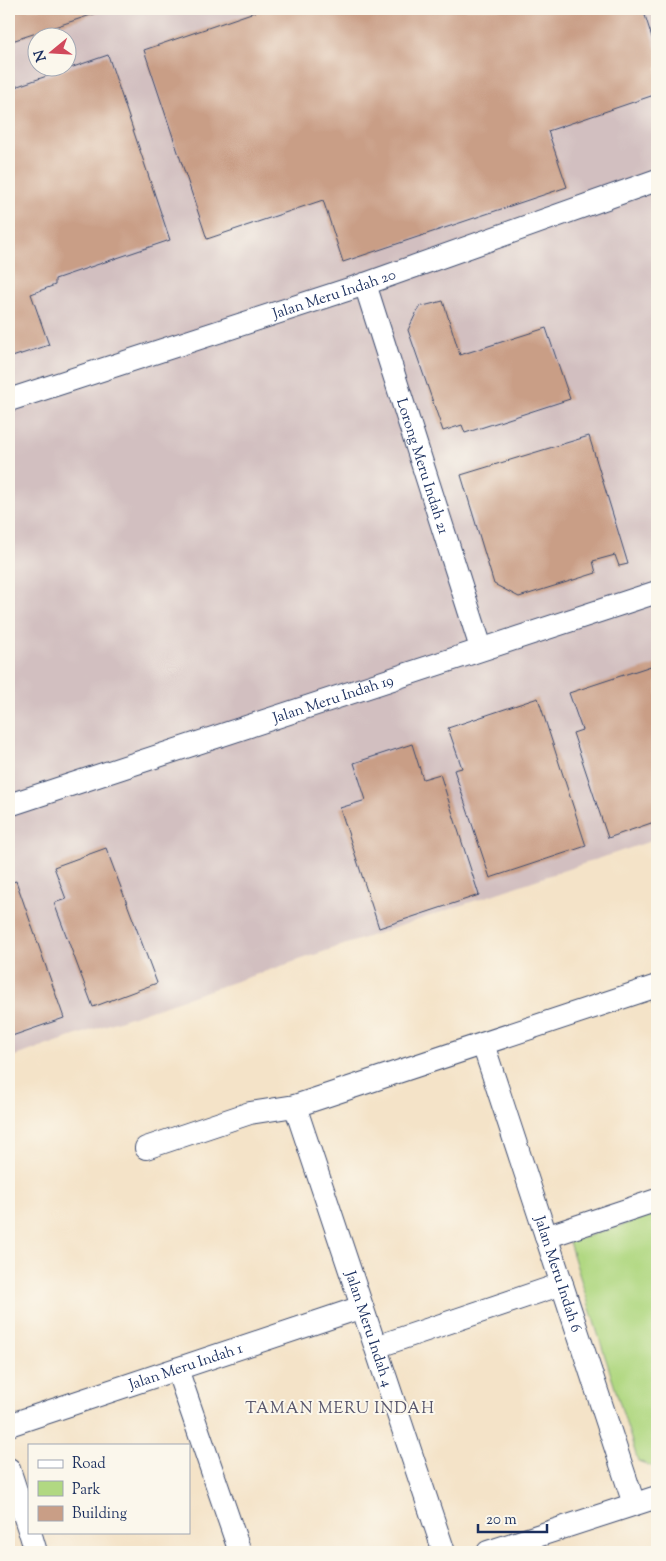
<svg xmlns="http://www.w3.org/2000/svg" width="666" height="1561" font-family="'Sorts Mill Goudy',serif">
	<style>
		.industrial { fill: #d2bfc0; fill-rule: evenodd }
		.green { fill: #b1d882; stroke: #668470 }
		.building { fill: #c99e86 }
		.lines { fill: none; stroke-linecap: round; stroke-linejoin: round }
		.minor-casing { stroke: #3c4a6e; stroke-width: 24 }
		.minor { stroke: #fff; stroke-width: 22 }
		.labels { text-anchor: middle; stroke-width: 4; stroke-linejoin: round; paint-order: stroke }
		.street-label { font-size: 15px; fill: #1b2f5e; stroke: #fbf7ec }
		.neighbourhood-label { font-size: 16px; letter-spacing: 1px; fill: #58566c; stroke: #fbf7ec }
	</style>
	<rect width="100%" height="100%" fill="#fbf7ec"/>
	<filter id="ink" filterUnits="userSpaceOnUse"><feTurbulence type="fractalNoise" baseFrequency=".02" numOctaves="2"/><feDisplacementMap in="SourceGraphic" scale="10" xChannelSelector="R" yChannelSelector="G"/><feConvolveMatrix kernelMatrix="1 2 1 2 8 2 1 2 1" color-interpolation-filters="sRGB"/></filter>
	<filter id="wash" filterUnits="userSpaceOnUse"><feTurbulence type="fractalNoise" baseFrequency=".0096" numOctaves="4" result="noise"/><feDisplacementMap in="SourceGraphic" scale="20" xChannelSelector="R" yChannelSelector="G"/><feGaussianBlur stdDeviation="1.12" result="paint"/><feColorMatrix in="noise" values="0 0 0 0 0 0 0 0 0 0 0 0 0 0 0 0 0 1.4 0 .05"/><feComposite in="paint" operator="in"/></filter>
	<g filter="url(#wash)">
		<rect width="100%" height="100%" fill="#f4e3c8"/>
		<path class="industrial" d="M9 9H657V839L9 1058ZM38 38H68V68H38Z"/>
		<path class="green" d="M657 1214V1468L638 1461 569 1242Z"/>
		<g id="blocks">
			<path class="building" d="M9 9H109L9 42Z
				M263 9H643L657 53V94L548 131 567 187 343 262 323 200 207 239 144 50Z
				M108 55 170 240 55 279V285L31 294 49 345 9 358V89Z
				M443 301 460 355 546 328 570 399 465 433 462 425 443 431 408 330 419 307Z
				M589 436 628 564 619 566 615 555 593 561 596 573 519 597 494 584 461 475Z
				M657 664V821L608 838 573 733 582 730 569 693Z
				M538 698 586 846 490 878 454 770 462 768 448 728Z
				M412 744 423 779 440 774 479 895 379 928 340 808 366 800 354 763Z
				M106 848 157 983 93 1007 54 903 66 899 54 867Z
				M16 881 64 1018 9 1037V883Z"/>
		</g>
	</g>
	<g filter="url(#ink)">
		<use href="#blocks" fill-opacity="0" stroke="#3c4a6e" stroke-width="1"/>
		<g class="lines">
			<defs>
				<g id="minor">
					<path id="s1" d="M365 284 481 648"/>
					<path id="s2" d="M9 400 365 284 657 180"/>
					<path id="s3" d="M9 805 657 592"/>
					<path id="s4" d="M483 1044 634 1504"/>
					<path id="s5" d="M295 1106 444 1552"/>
					<path d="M146 1148 250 1113 295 1106 657 986"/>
					<path d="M546 1237 657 1200"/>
					<path d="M376 1347 562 1284"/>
					<path d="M177 1369 240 1552"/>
					<path id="s6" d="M9 1425 362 1307"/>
					<path d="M9 1469 29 1530"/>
					<path d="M30 1532 36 1552"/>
					<path d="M488 1552 657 1497"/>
				</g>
			</defs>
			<use href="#minor" class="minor-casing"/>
			<use href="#minor" class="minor"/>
		</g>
	</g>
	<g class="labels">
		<g class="street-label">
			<text dy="5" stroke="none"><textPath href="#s2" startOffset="342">Jalan Meru Indah 20</textPath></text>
			<text dy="5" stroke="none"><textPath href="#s1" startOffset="191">Lorong Meru Indah 21</textPath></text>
			<text dy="5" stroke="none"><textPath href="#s3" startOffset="341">Jalan Meru Indah 19</textPath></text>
			<text dy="5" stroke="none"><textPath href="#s4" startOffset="242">Jalan Meru Indah 6</textPath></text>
			<text dy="5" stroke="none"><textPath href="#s5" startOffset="235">Jalan Meru Indah 4</textPath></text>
			<text dy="5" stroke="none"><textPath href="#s6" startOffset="186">Jalan Meru Indah 1</textPath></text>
		</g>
		<g class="neighbourhood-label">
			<text x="340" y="1413">TAMAN MERU INDAH</text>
		</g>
	</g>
	<rect width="666" height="1561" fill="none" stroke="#fbf7ec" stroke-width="30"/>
	<rect x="28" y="1444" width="162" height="90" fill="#fbf7ec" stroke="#a1a7b3"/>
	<rect x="38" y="1460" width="25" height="8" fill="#ffffff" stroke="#a1a7b3"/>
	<text x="72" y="1468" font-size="15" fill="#1b2f5e">Road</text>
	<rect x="38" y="1481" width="25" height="15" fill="#b1d882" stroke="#a1a7b3"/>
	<text x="72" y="1494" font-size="15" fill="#1b2f5e">Park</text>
	<rect x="38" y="1506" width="25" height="15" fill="#c99e86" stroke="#a1a7b3"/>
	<text x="72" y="1518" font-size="15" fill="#1b2f5e">Building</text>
	<g transform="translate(52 52) rotate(252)"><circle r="24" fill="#fbf7ec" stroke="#a1a7b3"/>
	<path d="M0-4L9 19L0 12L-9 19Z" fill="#d1495b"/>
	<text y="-8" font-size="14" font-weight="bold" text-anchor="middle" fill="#1b2f5e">N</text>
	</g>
	<path d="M478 1524v8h69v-8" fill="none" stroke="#1b2f5e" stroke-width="2.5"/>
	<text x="486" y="1524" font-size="15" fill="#1b2f5e" stroke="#fbf7ec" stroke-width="4" paint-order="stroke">20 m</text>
</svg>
